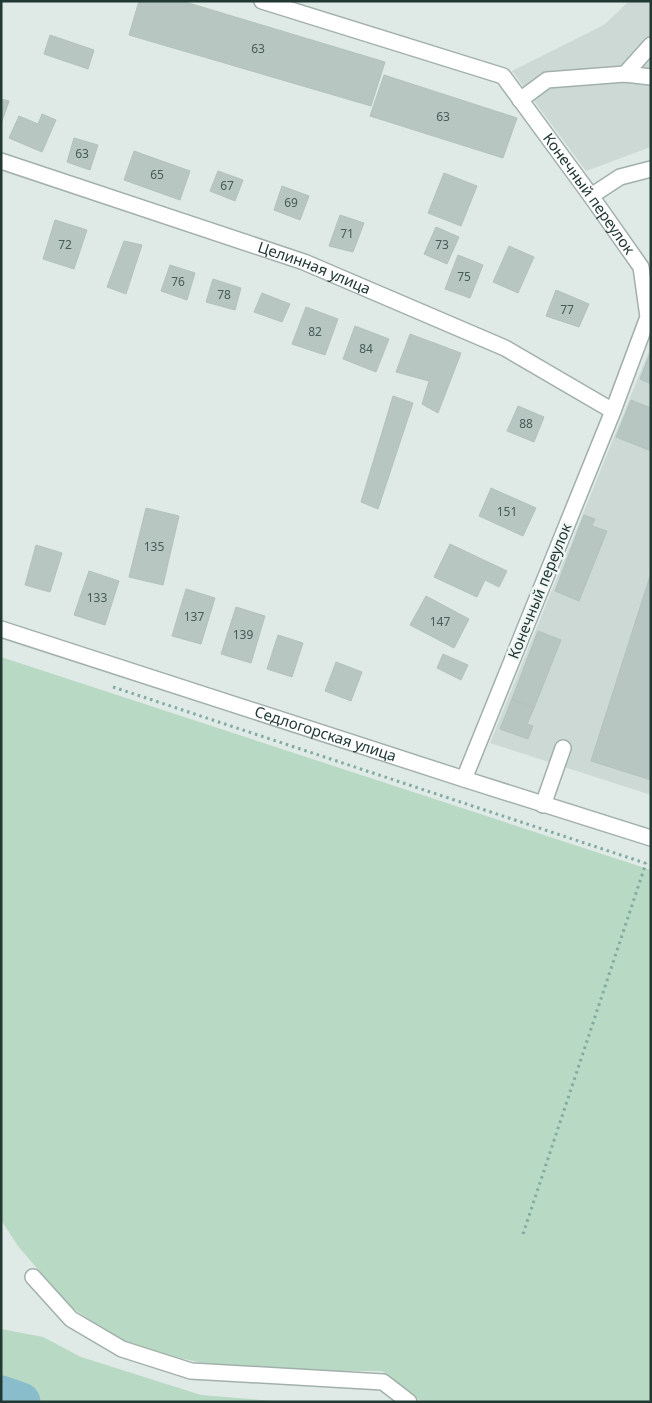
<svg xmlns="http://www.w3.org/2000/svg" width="652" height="1403" font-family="'Noto Sans',sans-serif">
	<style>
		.built { fill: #cdd9d4 }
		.green { fill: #b8d9c3 }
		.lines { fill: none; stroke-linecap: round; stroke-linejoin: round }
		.river { stroke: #89bdcb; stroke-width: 39 }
		.building { fill: #b7c6c1; stroke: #b2c2bc }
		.minor-casing { stroke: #a2b0ac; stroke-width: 18 }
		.path { stroke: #81aba0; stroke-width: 3; stroke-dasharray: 2.5 4; stroke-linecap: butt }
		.minor { stroke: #fff; stroke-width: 15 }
		.labels { text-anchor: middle; stroke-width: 5; stroke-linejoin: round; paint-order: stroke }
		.number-label { font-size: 12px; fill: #465c56 }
		.street-label { font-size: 15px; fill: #213833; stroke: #eff6f3 }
	</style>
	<rect width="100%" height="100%" fill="#dfe9e5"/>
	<path class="built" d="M629 1H651V147L586 171 512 71 604 25Z
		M651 346V795L490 743Z"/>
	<path class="green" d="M1 657 651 870V1402H422L382 1371H306L217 1366 133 1348 69 1306 18 1246 1 1220Z
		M1 1329 43 1337 81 1357 201 1395 285 1402H1Z"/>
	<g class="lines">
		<path class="river" d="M1 1395 21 1402"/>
	</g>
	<path class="building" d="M139 1H182L385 62 371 106 129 35Z
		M50 35 94 50 88 69 44 54Z
		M384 75 517 118 503 158 370 116Z
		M1 99 9 101 1 124Z
		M42 114 56 120 42 152 9 138 19 116 38 124Z
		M74 138 98 145 90 170 67 162Z
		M134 151 190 171 180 200 124 180Z
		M218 171 243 180 235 201 210 191Z
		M444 173 477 186 461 226 428 213Z
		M282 186 309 196 300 220 274 210Z
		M340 215 364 223 353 252 329 246Z
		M55 220 87 230 74 269 43 259Z
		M436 227 459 237 447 264 424 254Z
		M124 241 142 245 126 294 107 287Z
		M509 246 534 257 518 293 493 282Z
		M458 255 483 265 470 298 445 289Z
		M170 265 195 273 187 300 161 291Z
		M213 279 241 288 235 310 206 302Z
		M556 290 589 304 579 327 546 316Z
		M262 293 290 304 282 322 254 312Z
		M306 307 338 319 325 355 292 344Z
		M355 326 389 339 376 372 343 359Z
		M410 334 461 353 438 413 422 404 429 381 396 372Z
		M651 351V384L640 379Z
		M393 396 413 403 378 509 361 502Z
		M631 400 651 408V451L616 437Z
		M518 406 544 417 534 442 507 431Z
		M491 488 536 508 523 536 479 516Z
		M146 508 179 516 163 585 129 577Z
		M584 515 595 519 592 526 607 531 579 601 555 591Z
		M450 544 507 571 499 587 485 580 477 597 434 577Z
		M36 545 62 553 50 592 25 585Z
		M89 571 119 581 105 625 74 615Z
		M651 573V780L591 761Z
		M186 589 215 598 201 644 172 636Z
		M426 596 469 619 454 648 410 625Z
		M236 607 265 616 251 663 221 654Z
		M538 631 561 640 534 708 512 699Z
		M278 635 303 643 292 677 267 669Z
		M443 654 468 665 461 680 437 668Z
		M336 662 362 672 351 701 325 691Z
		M512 699 534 708 527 724 533 726 528 739 500 729Z"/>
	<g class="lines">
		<defs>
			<g id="minor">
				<path id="s1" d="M262 1 503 76 591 196 641 267 648 317 613 411 464 779"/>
				<path d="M625 74 651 45"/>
				<path d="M520 100 547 80 625 74 651 77"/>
				<path id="s2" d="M1 161 304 262 505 348 613 411"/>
				<path d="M591 196 620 177 651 169"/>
				<path id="s3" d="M1 629 464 779 651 838"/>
				<path d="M543 805 563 748"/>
				<path d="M33 1277 71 1319 122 1349 191 1371 383 1382 409 1402"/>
			</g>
		</defs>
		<use href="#minor" class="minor-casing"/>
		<path class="path" d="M113 687 651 865
			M523 1234 646 863"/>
		<use href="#minor" class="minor"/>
	</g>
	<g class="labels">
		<g class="number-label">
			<text x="258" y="53">63</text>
			<text x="443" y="121">63</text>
			<text x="82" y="158">63</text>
			<text x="157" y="179">65</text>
			<text x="227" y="190">67</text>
			<text x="291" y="207">69</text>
			<text x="347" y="238">71</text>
			<text x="65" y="249">72</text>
			<text x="442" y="249">73</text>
			<text x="464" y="281">75</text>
			<text x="178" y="286">76</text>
			<text x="224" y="299">78</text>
			<text x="567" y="314">77</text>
			<text x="315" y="336">82</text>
			<text x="366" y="353">84</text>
			<text x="526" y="428">88</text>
			<text x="507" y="516">151</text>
			<text x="154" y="551">135</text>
			<text x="97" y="602">133</text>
			<text x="194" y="621">137</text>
			<text x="440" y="626">147</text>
			<text x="243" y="639">139</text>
		</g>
		<g class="street-label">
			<text dy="5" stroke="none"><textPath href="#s1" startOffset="398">Конечный переулок</textPath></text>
			<text dy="5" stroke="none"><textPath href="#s2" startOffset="331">Целинная улица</textPath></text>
			<text transform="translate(540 591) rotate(-68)" y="5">Конечный переулок</text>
			<text dy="5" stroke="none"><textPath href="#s3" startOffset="341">Седлогорская улица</textPath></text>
		</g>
	</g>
	<rect width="652" height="1403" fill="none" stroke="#213833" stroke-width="5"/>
</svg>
